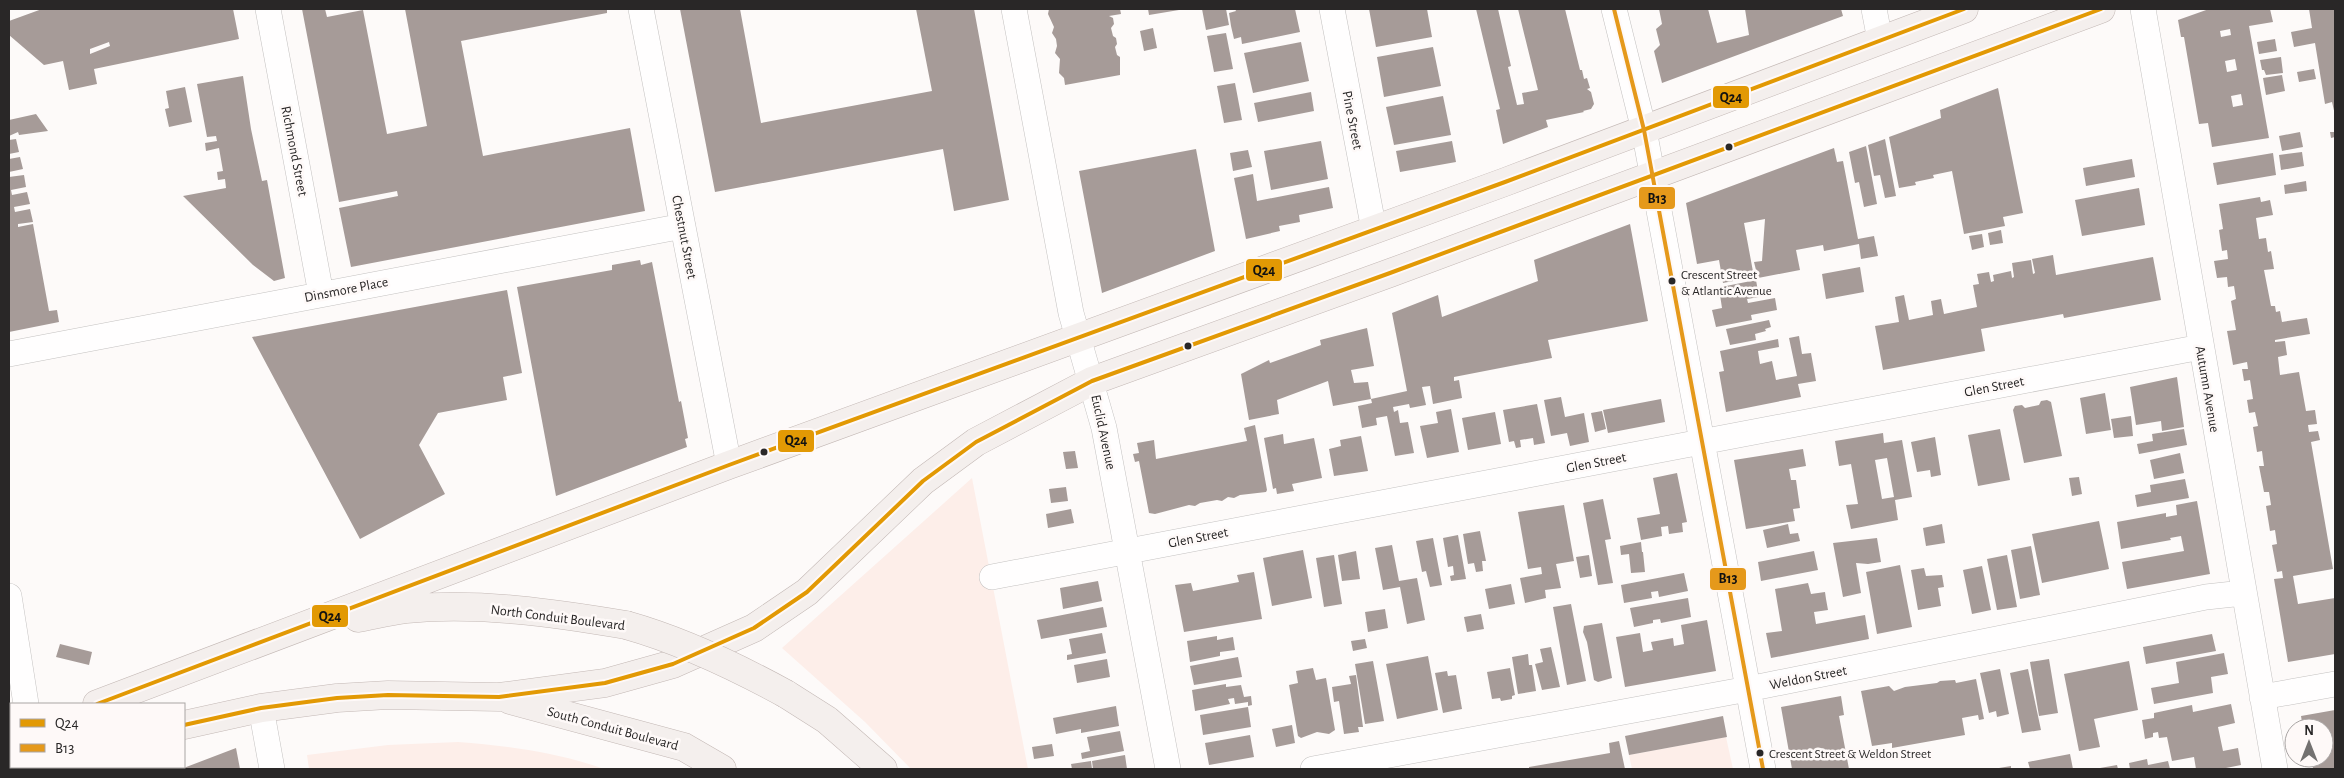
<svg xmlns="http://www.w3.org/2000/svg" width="2344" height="778" font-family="'Alegreya Sans',sans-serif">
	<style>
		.green { fill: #fdeee9 }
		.building { fill: #a69b98; fill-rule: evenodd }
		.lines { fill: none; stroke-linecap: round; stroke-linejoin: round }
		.street-casing { stroke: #c4c2c1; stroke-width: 26 }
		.primary-casing { stroke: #c3b8b5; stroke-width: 29 }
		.street { stroke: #fffefe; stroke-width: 25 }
		.primary { stroke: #f4efed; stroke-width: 28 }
		.primary-bridge-casing { stroke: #c3b8b5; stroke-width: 29; stroke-linecap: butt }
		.primary-bridge { stroke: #f4efed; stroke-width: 28 }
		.bus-1-casing { stroke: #fef9f8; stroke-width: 8 }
		.bus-2-casing { stroke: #fef9f8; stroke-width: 8 }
		.bus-1 { stroke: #e29904; stroke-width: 4 }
		.bus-2 { stroke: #e5991b; stroke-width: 4 }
		.bus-dot { fill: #292727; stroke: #fef9f8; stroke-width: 2 }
		.labels { text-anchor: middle; stroke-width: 5; stroke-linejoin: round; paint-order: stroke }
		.bus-label { font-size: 13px; fill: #292727; stroke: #fef9f8; text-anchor: start }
		.street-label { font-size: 14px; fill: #292727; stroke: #fef9f8 }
		.line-badge { stroke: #fef9f8; stroke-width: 2 }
		.pale-badge-label { font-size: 14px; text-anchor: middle; font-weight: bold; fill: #111 }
	</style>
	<rect width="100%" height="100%" fill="#fdfaf9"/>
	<path class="green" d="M972 478 1028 769H911L865 722 782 648Z
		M1726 737 1733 769H1632L1629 755Z
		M458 742C508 746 556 752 604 769H309L307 755 388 745Z"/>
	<path class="building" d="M42 9H233L239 39 94 69 97 84 69 90 63 61 44 65 9 35V21ZM109 42 110 46 90 54V49Z
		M302 9H325L327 17 363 10 387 134 427 126 405 9H607V13L461 41 483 156 630 128 645 211 351 267 339 208 398 196 397 191 339 202Z
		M680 9H740L761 123 932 91 916 9H974L1009 200 954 211 943 149 715 192Z
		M1049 9H1120L1121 14 1109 16 1113 18 1114 24 1111 28 1113 36 1116 38 1117 44 1115 47 1117 55 1120 57V75L1065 85 1064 78 1059 73 1060 59 1055 53 1057 46 1056 39 1052 33 1054 27 1048 14Z
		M1148 9H1179V10L1149 15Z
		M1202 9H1226L1229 25 1206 30Z
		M1235 9H1295L1300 32 1242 44 1241 37 1234 39 1231 26 1229 13 1236 11Z
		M1369 9H1427L1432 37 1376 47Z
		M1476 9H1498L1511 66 1508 67 1517 105 1524 104 1522 93 1538 90 1518 9H1565L1580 70H1582L1584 79 1587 78 1590 88 1587 89 1591 92 1594 104 1591 109 1583 111 1584 112 1546 120 1548 127 1503 144 1496 110 1500 109Z
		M1659 9H1708L1717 43 1749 35 1745 9H1841L1843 16 1662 83 1654 51 1660 45 1656 29 1662 24Z
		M2209 9H2270L2273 22 2249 26 2269 138 2212 147 2208 123 2199 124 2184 37H2181L2178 20ZM2230 29 2231 35 2221 37 2220 31ZM2235 59 2237 70 2227 72 2225 61ZM2241 94 2243 105 2233 107 2231 96Z
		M2309 9H2335V115L2332 102 2325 104 2315 43 2294 47 2291 32 2312 28Z
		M1153 28 1157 48 1144 51 1140 31Z
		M1226 33 1233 69 1214 72 1207 36Z
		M2275 39 2277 51 2259 54 2257 42Z
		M1301 42 1309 81 1253 93 1244 53Z
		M1433 47 1441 86 1384 97 1377 57Z
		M2281 57 2283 73 2266 75 2264 70H2262L2260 60Z
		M2314 69 2316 79 2299 82 2297 72Z
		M2282 75 2285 91 2266 95 2263 78Z
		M243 76 251 129 262 181 267 180 285 278 274 281 253 265 183 196 226 188 225 179 218 180 217 172 223 171 219 148 206 151 205 143 217 141 216 136 207 137 197 84Z
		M1235 83 1242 120 1224 123 1217 86Z
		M185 87 192 122 169 127 165 109 169 108 166 91Z
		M1998 88 2023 213 2003 217 2005 226 1964 234 1952 171 1933 175 1934 178 1915 182 1916 185 1899 188 1889 137 1941 118 1940 110Z
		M1311 92 1314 111 1258 122 1254 103Z
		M1443 96 1451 135 1394 145 1386 107Z
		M36 114 48 131 19 135 18 132 9 136V120Z
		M2300 132 2303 147 2282 151 2279 136Z
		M2330 132H2335V137L2331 138Z
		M16 139 19 152 9 154V140Z
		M1885 139 1896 196 1885 198 1880 175 1874 176 1868 145Z
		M1321 141 1328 179 1271 190 1264 151Z
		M1452 141 1456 162 1400 172 1396 151Z
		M1866 146 1877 204 1864 207 1859 182 1855 183 1849 152Z
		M1834 148 1837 162 1843 161 1858 239 1874 236 1878 256 1861 259 1859 244 1824 251 1823 245 1796 250 1800 270 1758 278 1754 262 1762 261 1765 219 1744 223 1754 277 1723 283 1719 260 1697 264 1686 203Z
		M1196 149 1215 251 1102 293 1079 171Z
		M1248 150 1252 167 1233 171 1230 153Z
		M2302 152 2304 166 2281 170 2279 155Z
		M2273 153 2276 175 2217 185 2213 163Z
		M20 157 23 169 9 172V159Z
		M2132 159 2135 177 2086 186 2083 168Z
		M1253 174 1257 201 1329 187 1333 208 1299 215 1300 222 1279 226 1280 231 1246 239 1234 178Z
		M24 175 26 187 11 190 12 195 27 192 30 204 14 207 15 212 30 209 33 222 18 224V227L33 224 49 311 57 310 59 322 9 332V177Z
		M2306 181 2307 191 2285 194 2284 185Z
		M2139 188 2145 225 2082 236 2075 200Z
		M2260 197 2261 202 2270 200 2273 215 2256 218 2259 239 2266 238 2268 252 2271 251 2274 269 2264 270 2271 306H2275L2276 312 2280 311 2282 322 2307 318 2310 334 2275 340V342L2285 341 2287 355 2278 357 2280 375 2299 372 2306 411 2315 410 2317 424 2308 425 2309 432 2318 431 2320 440 2311 442 2333 569 2293 576 2298 604 2335 598V654L2288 662 2274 579 2283 578 2282 571 2277 572 2272 545 2277 544 2275 530 2270 531 2266 506 2271 505 2269 492H2264L2259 466H2264L2263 459 2262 451 2257 452 2253 427 2258 426 2255 412 2249 413 2247 400 2253 399 2250 380 2244 381 2242 369H2248L2247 362 2233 365 2227 331 2236 330 2231 301 2236 299 2234 286 2228 287 2227 277 2217 278 2214 261 2228 259 2227 250 2222 251 2219 230 2223 229 2219 204Z
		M1630 224 1648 321 1548 340 1552 358 1454 377V381L1459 380 1462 398 1433 404 1430 386 1422 387 1426 405 1410 408 1409 404 1393 407 1394 412 1398 410 1400 423 1408 422 1414 453 1395 456 1387 416 1376 418 1377 425 1362 428 1358 406 1372 403 1371 399 1407 391 1392 313 1438 295 1442 317 1538 281 1534 260Z
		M2001 230 2003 243 1990 245 1988 233Z
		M1982 234 1984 247 1972 250 1969 236Z
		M2053 255 2056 275 2153 257 2161 300 2064 318 2063 314 1981 329 1985 351 1883 370 1875 326 1899 322 1895 297 1904 295 1909 320 1933 315 1931 301 1941 299 1944 314 1977 307 1973 285 1979 284 1977 274 1989 272 1991 282 1994 281 1993 275 2011 271 2012 278 2014 277 2012 263 2031 260 2033 274 2035 273 2032 259Z
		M640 260 641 265 652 262 679 402 681 401 688 438 685 439 687 447 556 496 517 287 612 270V265Z
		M1860 267 1864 292 1826 299 1822 274Z
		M1756 280 1759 297 1747 299 1748 303 1775 298 1777 310 1751 315 1752 320 1716 327 1712 310 1722 308 1720 295 1713 297 1711 289Z
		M507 290 522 373 503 377 507 400 438 413 419 445 445 494 360 539 252 337Z
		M1769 320 1771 327 1765 329 1766 331 1755 334 1756 340 1730 345 1726 329Z
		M1367 328 1374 366 1351 370 1354 383 1368 382 1371 399 1333 406 1328 381 1277 400 1279 414 1249 420 1241 374 1269 360 1270 363 1321 345 1320 340Z
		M1799 336 1802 354 1811 353 1816 381 1798 384 1801 397 1726 412 1719 372 1724 371 1720 351 1778 339 1779 347 1758 351 1760 364 1772 361 1776 380 1797 376 1789 338Z
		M2177 377 2184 427 2162 431 2161 421 2136 425 2130 387Z
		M2105 393 2111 430 2086 434 2080 398Z
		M1561 397 1565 417 1584 413 1589 442 1570 446 1567 433 1551 436 1544 400Z
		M1661 399 1665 422 1608 433 1603 410Z
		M2047 400 2051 402 2062 456 2024 463 2013 410 2015 406 2022 405 2025 408 2039 405 2041 401Z
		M1537 404 1545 443 1534 445 1533 438 1520 440 1521 447 1516 448 1514 441 1509 442 1503 410Z
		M1451 409 1459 452 1427 458 1420 426 1438 423 1436 412Z
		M1602 411 1606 429 1595 432 1591 413Z
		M1495 412 1501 444 1468 450 1462 418Z
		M2131 416 2133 436 2114 438 2111 419Z
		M1255 425 1267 490 1266 492 1240 495 1234 498 1228 497 1222 501 1217 500 1200 503 1195 506 1189 505 1155 514 1149 513 1139 461 1135 462 1133 454 1139 453 1137 443 1154 440 1156 459 1247 441 1244 428Z
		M2000 429 2010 480 1978 486 1968 435Z
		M2184 429 2187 445 2139 454 2137 444 2153 441 2152 434Z
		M1883 433 1884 443 1902 440 1912 497 1895 500 1898 520 1851 529 1846 505 1858 504 1851 464 1839 466 1835 441ZM1887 458 1894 497 1882 499 1875 460Z
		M1283 434 1284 444 1314 438 1322 478 1292 484 1294 491 1277 494 1276 488 1273 489 1264 438Z
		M1361 436 1368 471 1334 476 1329 449 1341 446 1340 440Z
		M1935 437 1941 475 1931 477 1930 470 1917 472 1911 442Z
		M1803 449 1806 466 1789 469 1791 480H1796L1800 508 1793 509 1795 521 1746 529 1734 460Z
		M1075 451 1078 468 1066 469 1063 452Z
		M2180 453 2184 473 2154 479 2150 460Z
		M1677 473 1687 522 1682 523 1683 532 1669 534 1668 526 1661 527 1662 536 1641 540 1637 518 1660 514 1653 478Z
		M2079 477 2082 494 2072 496 2069 478Z
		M2185 479 2189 498 2137 507 2135 495 2151 492 2150 485Z
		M1066 487 1068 501 1051 503 1049 489Z
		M1603 499 1611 539 1605 540 1613 583 1598 585 1583 503Z
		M2197 501 2210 574 2127 589 2122 562 2184 551 2181 536 2170 538 2171 540 2121 549 2117 522 2166 513V517L2177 515 2176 505Z
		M1564 505 1574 561 1556 564 1561 588 1545 590 1546 598 1525 603 1520 578 1542 574 1541 567 1528 569 1518 512Z
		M1071 509 1074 523 1048 528 1046 514Z
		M2099 521 2109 569 2042 583 2032 534Z
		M1788 524 1790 534 1798 533 1800 541 1767 548 1763 530Z
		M1942 524 1945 543 1926 546 1923 528Z
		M1480 531 1486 561H1482L1483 571 1476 572 1474 563 1468 564 1463 534Z
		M1458 535 1466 579 1451 581 1450 576 1454 575 1453 566 1448 567 1443 538Z
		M1433 538 1442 585 1430 587 1426 571 1422 572 1416 541Z
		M1877 538 1881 562 1868 564 1856 563 1861 593 1843 597 1833 543Z
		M1641 542 1642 552H1637H1643L1645 572 1631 573 1629 554 1621 555 1620 546Z
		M1392 545 1399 581 1417 578 1425 620 1407 624 1400 587 1383 590 1375 548Z
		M2031 546 2040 595 2020 599 2011 550Z
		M1303 550 1312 598 1272 606 1263 558Z
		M1356 551 1360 579 1342 581 1338 555Z
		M1814 551 1818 570 1761 581 1758 562Z
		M1334 555 1342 604 1324 607 1316 558Z
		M1589 555 1592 576 1580 578 1576 557Z
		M2007 555 2017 607 1997 610 1987 559Z
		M1900 565 1912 627 1877 634 1866 572Z
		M1982 566 1991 610 1972 614 1963 570Z
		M1924 568 1926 576 1942 575 1944 587 1938 588 1941 606 1918 610 1911 570Z
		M1254 572 1262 619 1184 632 1175 585 1191 583 1193 591 1239 582 1237 575Z
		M1684 573 1688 591 1659 597 1658 591 1651 592 1652 598 1624 603 1621 585Z
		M1098 581 1102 601 1063 609 1060 588Z
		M1808 583 1811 594 1825 592 1826 599 1828 610 1814 612 1816 624 1865 615 1869 639 1771 658 1766 633 1782 631 1775 589Z
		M1511 584 1515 604 1489 609 1485 589Z
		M1688 598 1691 617 1661 623 1660 619 1653 620V623L1634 627 1630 608Z
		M1571 604 1586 681 1567 685 1553 607Z
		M1103 607 1107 627 1041 639 1037 620Z
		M1385 609 1388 628 1368 632 1365 612Z
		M1481 614 1484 629 1467 632 1464 617Z
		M1707 620 1716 671 1625 687 1616 637 1640 633 1643 652 1653 650 1651 642 1673 638 1674 646 1684 644 1681 625Z
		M1602 623 1612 678 1598 682 1594 680 1587 642 1583 632 1584 626Z
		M1102 633 1106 653 1067 660V655L1072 654 1069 639Z
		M2212 634 2216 651 2146 664 2143 647Z
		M1217 636V640L1233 637 1235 650 1220 652V656L1190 662 1187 641Z
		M1365 639 1367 648 1353 651 1351 641Z
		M60 644 92 652 89 665 56 657Z
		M1551 647 1560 687 1542 690 1535 664 1543 662 1540 649Z
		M2224 653 2228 674 2211 677 2213 693 2154 704 2151 688 2179 683 2176 662Z
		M1528 654 1529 665H1532L1536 691 1518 694 1512 657Z
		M1428 656 1438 710 1397 719 1386 664Z
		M1238 657 1242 677 1194 685 1190 666Z
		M1107 659 1110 677 1077 683 1074 665Z
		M2049 659 2058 713 2039 716 2030 662Z
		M1373 661 1384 721 1365 724 1355 664Z
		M2129 661 2138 710 2094 719 2100 747 2079 751 2064 674Z
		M1313 668 1316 680 1326 678 1335 730 1329 734 1317 732 1301 738 1298 736 1289 685 1298 683 1296 671Z
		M1510 668 1515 695 1512 696V699L1501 701 1500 698 1492 699 1487 672Z
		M2000 669 2009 714 1997 717 1996 711 1989 713 1980 673Z
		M2028 669 2041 730 2022 733 2010 673Z
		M1447 671 1448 676 1456 675 1462 709 1443 713 1435 673Z
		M1356 675 1363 727H1358L1359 732 1344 734 1339 701 1334 702 1332 687 1351 684 1349 676Z
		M1976 679 1984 719 1979 720 1978 715 1962 718 1965 735 1892 748V743L1872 746 1861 691 1889 686 1894 691 1905 687 1937 683 1940 681 1955 680 1956 683Z
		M1226 684V687L1241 685 1244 697 1251 696 1252 705 1248 706V702L1235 704 1234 698 1228 699 1230 704 1195 711 1192 690Z
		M1841 696 1844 715 1839 716 1849 769H1792L1781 707Z
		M2231 704 2235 723 2218 727 2223 751 2238 748 2241 765 2221 769H2196L2194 757 2172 761 2167 737 2159 738 2158 732 2153 733V737L2145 739 2142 720 2154 718V713L2192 705 2193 712Z
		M1116 706 1119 726 1081 733V729L1056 734 1053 718Z
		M1248 707 1251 727 1203 735 1200 715Z
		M2335 710V769H2313L2312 758H2324V728H2303L2301 716Z
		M1723 716 1727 737 1629 755 1625 736Z
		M1292 725 1295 743 1276 747 1272 729Z
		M1120 731 1124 751 1082 759 1081 753 1090 751 1087 737Z
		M1250 735 1254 757 1209 765 1205 743Z
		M1619 741 1625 769H1529V767L1610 753 1609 743Z
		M1052 744 1054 756 1034 759 1032 747Z
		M236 748 240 769H181Z
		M2070 754 2073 769H2030L2028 762Z
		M1125 755 1127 769H1093L1092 761Z
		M2147 759 2148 765 2168 761 2170 769H2130L2129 763Z
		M1091 761 1092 769H1072L1071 764Z
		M2117 765 2118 769H2100V768Z
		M2011 766V769H1999V768Z"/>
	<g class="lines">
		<defs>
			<path id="street" d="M268 9 321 294
				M641 9 729 465
				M1014 9 1071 313 1104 428 1168 769
				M1332 9 1374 230
				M1614 9 1644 130 1763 769
				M1874 9 1880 40
				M2143 9 2275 769
				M9 354 683 226
				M992 577 2201 347
				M9 596 26 704
				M2262 697 2335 684
				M261 708 272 769
				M16 769V767
				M1313 769 1748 689 2206 597 2243 593"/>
			<path id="primary" d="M358 618C374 615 390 611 406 609 480 602 554 613 626 625
				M786 694 827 720 883 769
				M510 700 684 747 722 769
				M97 704 729 465 1505 182 1964 9
				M184 725 261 708 337 698 388 695 499 697 605 683 673 664 754 628 807 592 923 481 976 442 1092 381 1390 273 2101 9
				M9 738 11 737
				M67 769 73 767"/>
		</defs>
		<use href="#street" class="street-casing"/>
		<use href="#primary" class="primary-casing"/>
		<use href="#street" class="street"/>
		<use href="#primary" class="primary"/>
		<defs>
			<path id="primary-bridge" d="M626 625C683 641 735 666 786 694"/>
		</defs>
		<use href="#primary-bridge" class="primary-bridge-casing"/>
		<use href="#primary-bridge" class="primary-bridge"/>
		<defs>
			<path id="bus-1" d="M97 704 729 465 1505 182 1964 9
				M184 725 261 708 337 698 388 695 499 697 605 683 673 664 754 628 807 592 923 481 976 442 1092 381 1390 273 2101 9"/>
			<path id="bus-2" d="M1614 9 1644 130 1763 769"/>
		</defs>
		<use href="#bus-1" class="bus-1-casing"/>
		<use href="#bus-2" class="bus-2-casing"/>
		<use href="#bus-1" class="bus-1"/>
		<use href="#bus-2" class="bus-2"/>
	</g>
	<g class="bus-dot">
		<circle cx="1729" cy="147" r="4.5"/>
		<circle cx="1672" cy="281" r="4.5"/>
		<circle cx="1188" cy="346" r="4.5"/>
		<circle cx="764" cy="452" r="4.5"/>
		<circle cx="1760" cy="753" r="4.5"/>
	</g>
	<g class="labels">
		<g class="bus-label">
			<text x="1681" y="279">Crescent Street<tspan x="1681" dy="16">&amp; Atlantic Avenue</tspan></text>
			<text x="1769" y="758">Crescent Street &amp; Weldon Street</text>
		</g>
		<g class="street-label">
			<text transform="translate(1353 120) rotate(79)" y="5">Pine Street</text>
			<text transform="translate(295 151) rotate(79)" y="5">Richmond Street</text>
			<text transform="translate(685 237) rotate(79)" y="5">Chestnut Street</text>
			<text transform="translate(346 289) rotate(-11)" y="5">Dinsmore Place</text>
			<text transform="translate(1994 386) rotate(-11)" y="5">Glen Street</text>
			<text transform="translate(2208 389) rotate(80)" y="5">Autumn Avenue</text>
			<text transform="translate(1104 432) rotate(78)" y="5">Euclid Avenue</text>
			<text transform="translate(1596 462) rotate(-11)" y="5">Glen Street</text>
			<text transform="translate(1198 537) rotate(-11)" y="5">Glen Street</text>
			<text transform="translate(558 617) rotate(7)" y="5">North Conduit Boulevard</text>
			<text transform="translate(1808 677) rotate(-11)" y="5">Weldon Street</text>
			<text transform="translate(613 728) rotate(15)" y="5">South Conduit Boulevard</text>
		</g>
	</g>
	<g class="line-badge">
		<rect x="1712" y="85" width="38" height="24" rx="5" fill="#e29904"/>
		<rect x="1638" y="186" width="38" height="24" rx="5" fill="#e5991b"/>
		<rect x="1245" y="258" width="38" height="24" rx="5" fill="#e29904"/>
		<rect x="777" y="429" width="38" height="24" rx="5" fill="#e29904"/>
		<rect x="1709" y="567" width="38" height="24" rx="5" fill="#e5991b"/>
		<rect x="311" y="604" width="38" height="24" rx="5" fill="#e29904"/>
	</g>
	<g class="pale-badge-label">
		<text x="1731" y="102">Q24</text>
		<text x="1657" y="203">B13</text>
		<text x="1264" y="275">Q24</text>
		<text x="796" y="445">Q24</text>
		<text x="1728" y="583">B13</text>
		<text x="330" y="621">Q24</text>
	</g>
	<rect width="2344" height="778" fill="none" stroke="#292727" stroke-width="20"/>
	<rect x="10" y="703" width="175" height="65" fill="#fef9f8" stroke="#a9a5a4"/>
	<rect x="20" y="719" width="25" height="8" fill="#e29904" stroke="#a9a5a4"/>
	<text x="55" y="728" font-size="15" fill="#292727">Q24</text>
	<rect x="20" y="744" width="25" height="8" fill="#e5991b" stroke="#a9a5a4"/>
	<text x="55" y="753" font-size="15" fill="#292727">B13</text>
	<g transform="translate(2309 743)"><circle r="24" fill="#fef9f8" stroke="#a9a5a4"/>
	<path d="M0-4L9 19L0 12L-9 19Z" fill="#737170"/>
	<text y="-8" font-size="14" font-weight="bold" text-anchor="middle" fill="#292727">N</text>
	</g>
</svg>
